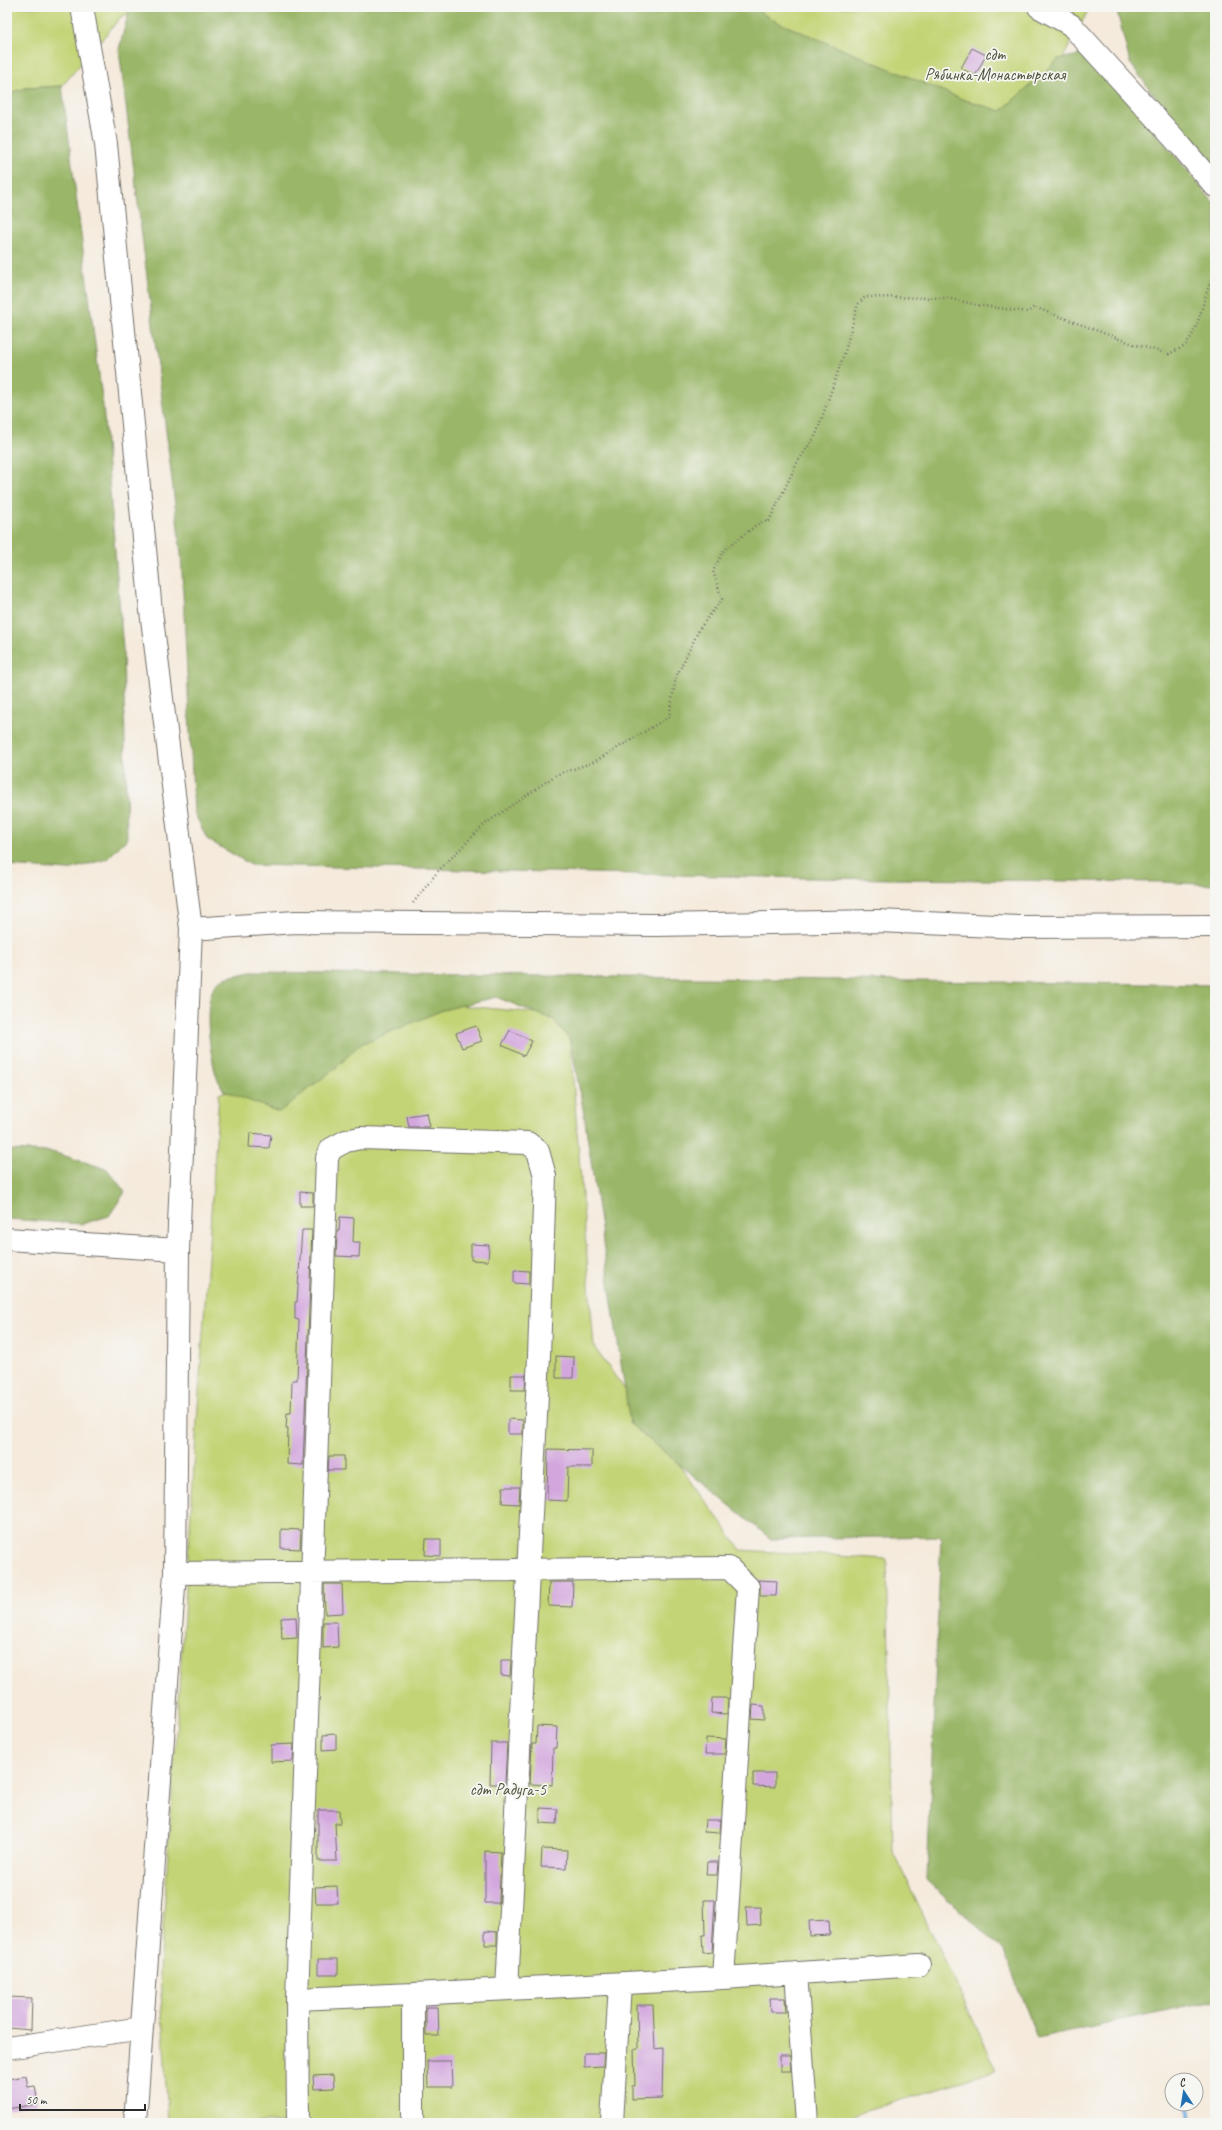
<svg xmlns="http://www.w3.org/2000/svg" width="1222" height="2130" font-family="Caveat,sans-serif">
	<style>
		.green { fill: #c3d476; stroke: #778050 }
		.forest { fill: #9ab667; stroke: #627049 }
		.lines { fill: none; stroke-linecap: round; stroke-linejoin: round }
		.stream { stroke: #6aa5da; stroke-width: 5 }
		.building { fill: #d3a7de }
		.minor-casing { stroke: #726e69; stroke-width: 24 }
		.path { stroke: #726e69; stroke-width: 2.5; stroke-dasharray: 1 3; stroke-linecap: butt }
		.minor { stroke: #fff; stroke-width: 22 }
		.labels { text-anchor: middle; stroke-width: 3.5; stroke-linejoin: round; paint-order: stroke }
		.park-label { font-size: 17px; fill: #51553e; stroke: #f6f6f2 }
	</style>
	<rect width="100%" height="100%" fill="#f6f6f2"/>
	<filter id="ink" filterUnits="userSpaceOnUse"><feTurbulence type="fractalNoise" baseFrequency=".025" numOctaves="2"/><feDisplacementMap in="SourceGraphic" scale="8" xChannelSelector="R" yChannelSelector="G"/><feConvolveMatrix kernelMatrix="1 2 1 2 8 2 1 2 1" color-interpolation-filters="sRGB"/></filter>
	<filter id="wash" filterUnits="userSpaceOnUse"><feTurbulence type="fractalNoise" baseFrequency=".012" numOctaves="4" result="noise"/><feDisplacementMap in="SourceGraphic" scale="16" xChannelSelector="R" yChannelSelector="G"/><feGaussianBlur stdDeviation="0.9" result="paint"/><feColorMatrix in="noise" values="0 0 0 0 0 0 0 0 0 0 0 0 0 0 0 0 0 1.4 0 .05"/><feComposite in="paint" operator="in"/></filter>
	<g filter="url(#wash)">
		<rect width="100%" height="100%" fill="#f5eadb"/>
		<path class="green" d="M7 7H139L121 17 62 86 26 88 7 94Z
			M691 7H1090L1021 137Z
			M435 1003 568 1016 594 1347 741 1550 887 1559 893 1852 997 2070 847 2117 840 2123H168L160 1973 219 1094Z"/>
		<path class="forest" d="M130 7H752L775 21 962 99 1001 111 1044 73 1058 59 1080 55 1099 64 1215 204V885L1162 882 805 878 251 865 207 839 194 812 181 553 119 49Z
			M1116 7H1215V166L1202 159 1130 63Z
			M62 86 103 406 123 649 127 839 107 859 68 870 7 866V94L26 88Z
			M250 972 1215 985V2000L1037 2038 1004 1951 927 1880 941 1536 771 1539 630 1424 583 1108 570 1040 554 1020 496 997 443 1010 359 1045 338 1066 279 1112 224 1091C221 1085 216 1078 215 1071 210 1051 201 998 218 982 224 976 241 975 250 972Z
			M7 1150 52 1152 107 1169 125 1192 109 1216 82 1224 7 1219Z"/>
		<g class="lines">
			<path class="stream" d="M1188 2104 1191 2123"/>
		</g>
		<g id="blocks">
			<path class="building" d="M972 48 986 55 975 76 961 68Z
				M476 1026 482 1041 462 1048 456 1033Z
				M510 1030 532 1041 524 1056 502 1045Z
				M427 1113 430 1127H409L407 1116Z
				M250 1133 271 1135 269 1148 249 1147Z
				M300 1192 313 1193V1206H300Z
				M340 1217 354 1218 353 1242H360L359 1257 336 1256 337 1231H339Z
				M302 1230H312L303 1465 287 1464 288 1428H286L287 1413H291L292 1380H297L299 1320 295 1319V1302H297Z
				M471 1244 489 1245 488 1261 471 1260Z
				M514 1270 529 1271V1284L514 1283Z
				M556 1356 574 1357 573 1378H556Z
				M511 1375H526L525 1390H511Z
				M508 1419 523 1420V1434H508Z
				M548 1449 592 1450V1467H568L567 1501 547 1500Z
				M329 1456H344V1470H328Z
				M503 1487H520L519 1504 502 1503Z
				M281 1529 301 1530 300 1549 281 1548Z
				M426 1539H441V1556L425 1555Z
				M758 1580 777 1581 776 1596H760V1587Z
				M549 1582H573L572 1607 548 1606Z
				M324 1584H342L343 1613 325 1614Z
				M296 1617 297 1638 282 1639 281 1618Z
				M323 1622H337L338 1647 323 1648Z
				M501 1660H511L510 1676 501 1675Z
				M712 1698H728L727 1714 711 1713Z
				M753 1705 764 1706V1720L752 1719Z
				M537 1726 557 1727 556 1748H553L552 1785 530 1784 532 1744H536Z
				M336 1734V1749L323 1750V1735Z
				M706 1738 726 1739 725 1754H705Z
				M491 1743H507L505 1784H490Z
				M294 1744 293 1761 271 1762V1745Z
				M753 1773H775V1787L753 1786Z
				M540 1808 558 1809 557 1824 540 1823Z
				M318 1810H339L340 1823H335L337 1861H318Z
				M705 1820H721L720 1833 704 1832Z
				M542 1849 567 1850 566 1868 541 1867Z
				M485 1851 501 1852 499 1903H485Z
				M707 1862H718L717 1875H706Z
				M337 1886 338 1903H316L315 1887Z
				M704 1900H715L712 1952 703 1953 702 1935H705Z
				M746 1907H760L761 1925 747 1926Z
				M829 1920 830 1935 810 1936 809 1921Z
				M485 1931 497 1932V1945H485Z
				M318 1959H338V1975H318Z
				M7 1997 32 1998 31 2030 7 2028Z
				M770 1998H785L786 2012H771Z
				M637 2005H653L655 2049 663 2048 662 2098 632 2099V2086H635L634 2049H638Z
				M426 2007H438L439 2036H426Z
				M584 2053H604L603 2066 584 2067Z
				M780 2056H790L791 2071H780Z
				M427 2061H451L452 2087H428Z
				M333 2075 334 2088 314 2089 313 2076Z
				M26 2076 28 2087 35 2086 38 2104 7 2109V2079Z"/>
		</g>
	</g>
	<g filter="url(#ink)">
		<use href="#blocks" fill-opacity="0" stroke="#726e69" stroke-width="1"/>
		<g class="lines">
			<defs>
				<path id="minor" d="M82 7 106 144 151 611 191 929 178 1250 175 1573 135 2123
					M1039 7 1071 25 1181 146 1215 186
					M191 929 296 922 655 925 877 921 1019 927 1215 926
					M7 1239 178 1250
					M175 1573 729 1568 748 1587 723 1978
					M796 1973 807 2123
					M297 1999 413 1994
					M7 2048 142 2028
					M298 2123 297 1999 327 1158 331 1149 346 1141 360 1138 528 1143 538 1151 545 1176 539 1356 507 1989
					M413 2123V1994L723 1978 919 1965
					M612 2123 620 1983"/>
			</defs>
			<use href="#minor" class="minor-casing"/>
			<path class="path" d="M413 903 439 870 485 824 556 775 594 762 669 717 676 677 700 628 722 599 713 571 724 550 759 523 769 521 797 463 816 435 845 351 858 304 865 297 948 298 977 305 1028 312 1034 307 1133 344 1169 354C1174 351 1184 348 1187 343 1202 323 1202 295 1215 274"/>
			<use href="#minor" class="minor"/>
		</g>
	</g>
	<g class="labels">
		<g class="park-label">
			<text x="995" y="60">сдт<tspan x="995" dy="20">Рябинка-Монастырская</tspan></text>
			<text x="508" y="1795">сдт Радуга-5</text>
		</g>
	</g>
	<rect width="1222" height="2130" fill="none" stroke="#f6f6f2" stroke-width="24"/>
	<g transform="translate(1184 2092) rotate(348)"><circle r="19" fill="#f6f6f2" stroke="#a5a5a2"/>
	<path d="M0-3L7 15L0 10L-7 15Z" fill="#1f6fb2"/>
	<text y="-6" font-size="11" font-weight="bold" text-anchor="middle" fill="#2b2b2b">С</text>
	</g>
	<path d="M20 2104v6h125v-6" fill="none" stroke="#2b2b2b" stroke-width="2"/>
	<text x="26" y="2104" font-size="12" fill="#2b2b2b" stroke="#f6f6f2" stroke-width="3" paint-order="stroke">50 m</text>
</svg>
